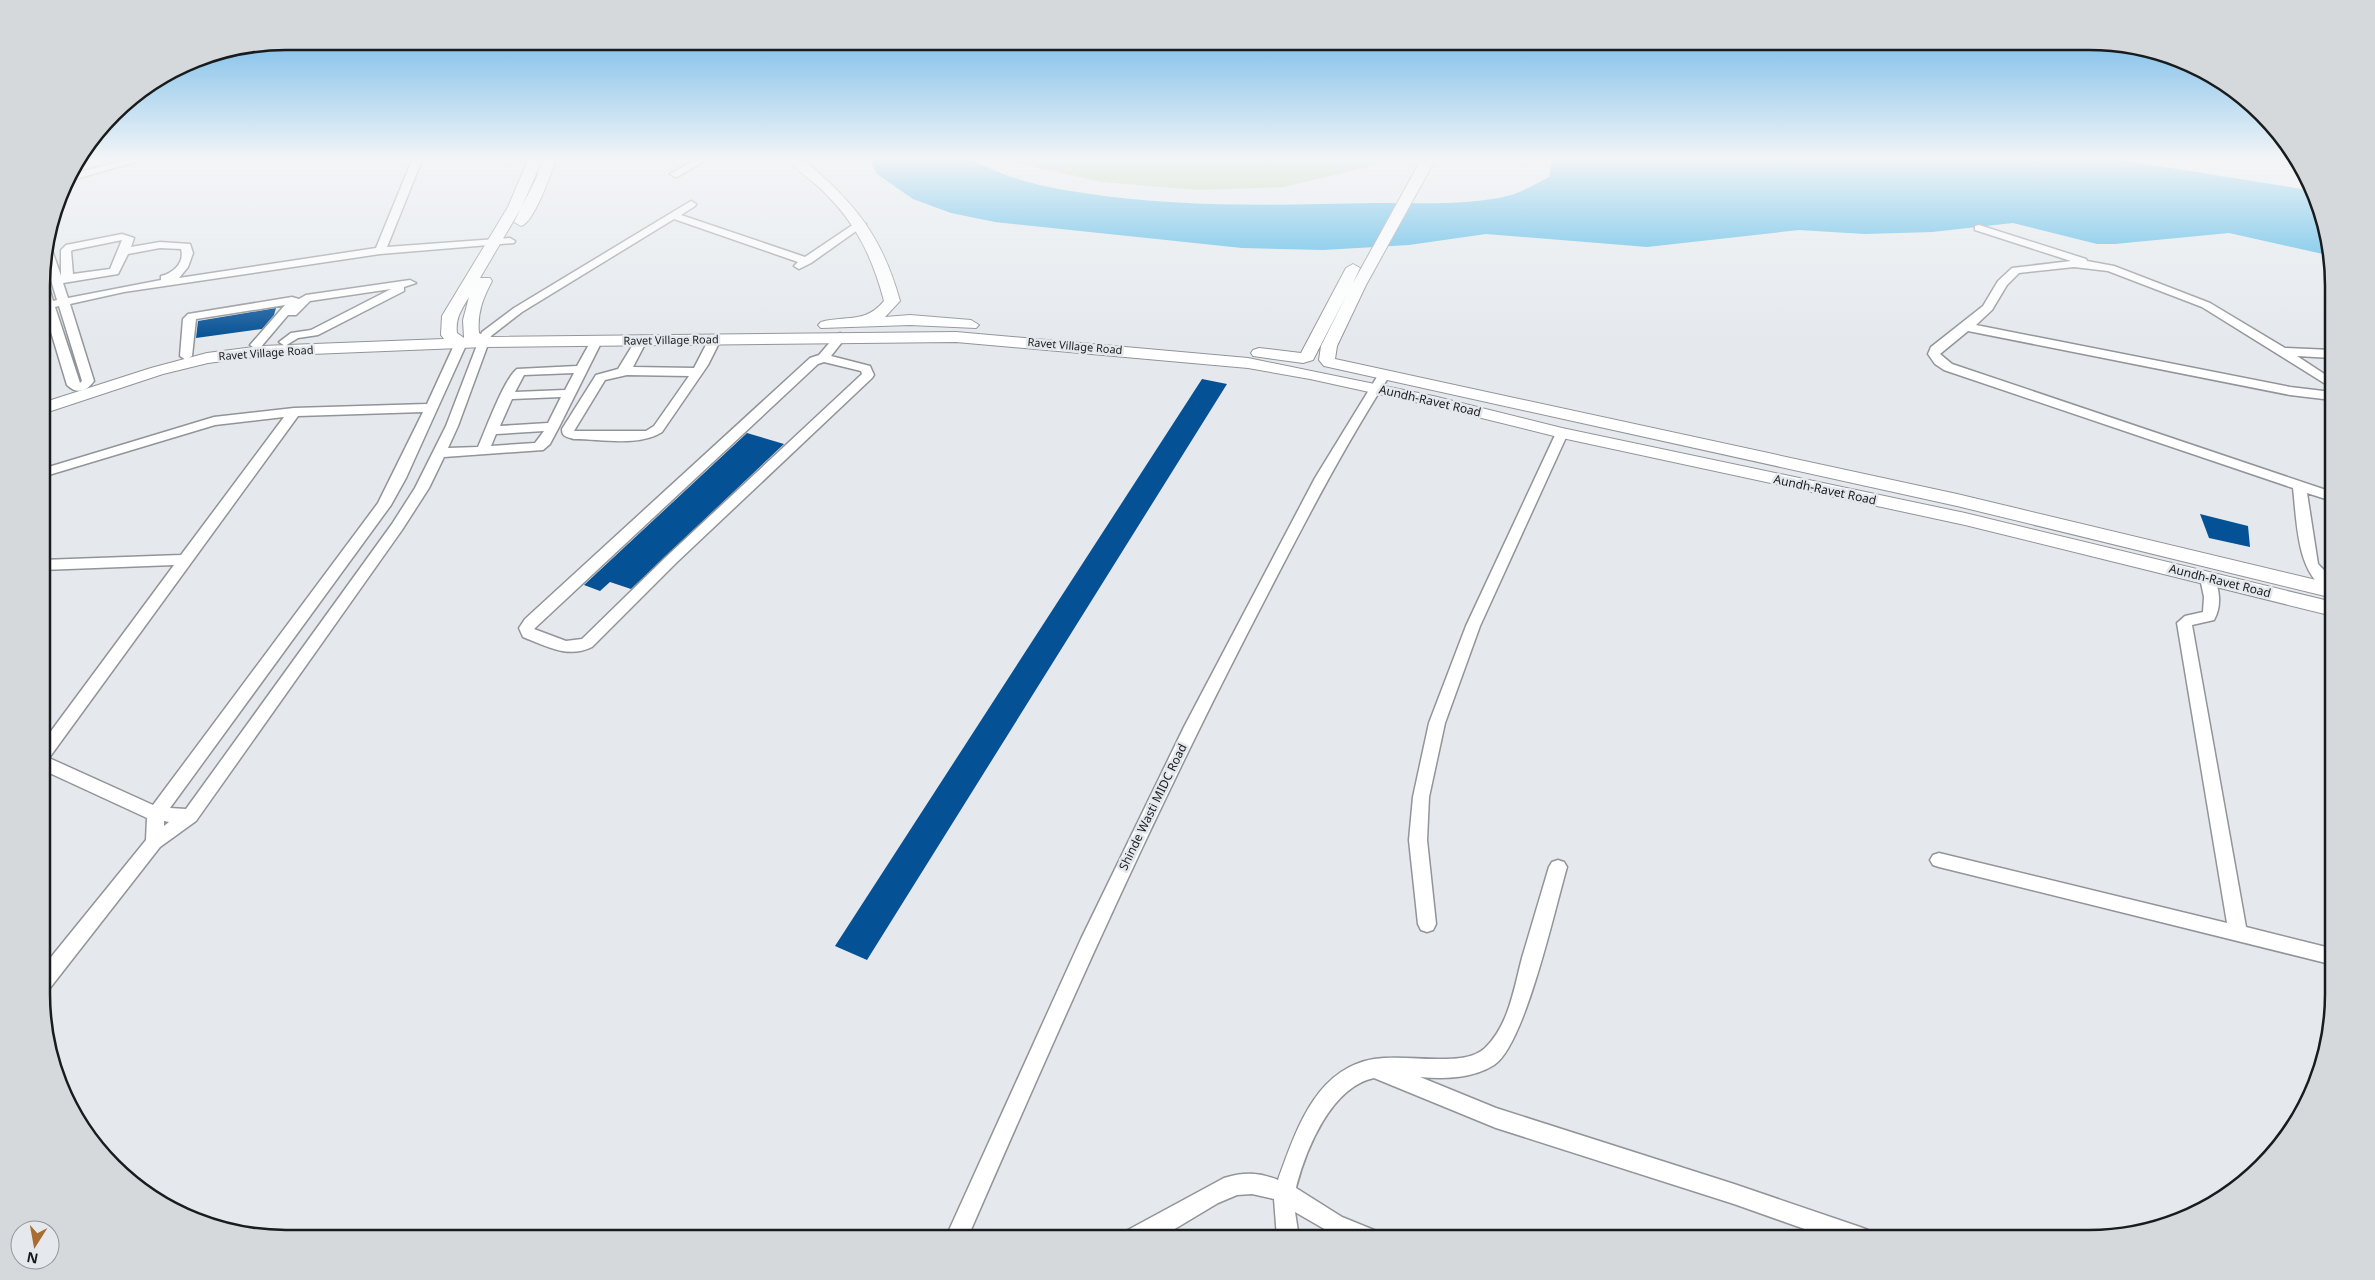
<svg xmlns="http://www.w3.org/2000/svg" width="2375" height="1280" font-family="'Noto Sans',sans-serif">
	<style>
		.green { fill: #b1cd94 }
		.water { fill: #35ade3 }
		.building { fill: #055195 }
		.lines { fill: none; stroke-linecap: round; stroke-linejoin: round }
		.minor-casing { stroke: #919498; stroke-width: 3 }
		.major-casing { stroke: #919498; stroke-width: 2 }
		.minor { fill: #fff; fill-rule: evenodd }
		.major { fill: #fff; fill-rule: evenodd }
		.labels { text-anchor: middle; stroke-width: 5; stroke-linejoin: round; paint-order: stroke }
		.far-street-label { font-size: 11px; fill: #191b1c; stroke: #e5e9ed }
		.street-label { font-size: 12px; fill: #191b1c; stroke: #e5e9ed }
		.rim { fill: none; stroke: #191b1c; stroke-width: 2.5 }
	</style>
	<rect width="100%" height="100%" fill="#e5e9ed"/>
	<path class="green" d="M1004 160H1384L1383 163 1284 187 1199 190 1101 182Z"/>
	<path class="water" d="M870 160H973C1006 179 1047 188 1084 193 1180 208 1279 205 1375 203 1418 203 1470 206 1511 195 1524 191 1537 183 1549 177L1552 160H2121L2314 191 2332 256 2229 233 2115 244H2097L2013 223 1932 232 1865 234 1799 230 1647 247 1486 234 1409 245 1323 250 1242 248 995 222 951 213 913 199 877 174Z"/>
	<path class="building" d="M276 308 274 315 262 329 196 338 198 321Z
		M1202 379 1227 384 867 960 835 946Z
		M747 433 784 444 631 589 610 582 600 591 584 585Z
		M2200 514 2248 526 2250 547 2209 538Z"/>
	<g class="lines">
		<defs>
			<path id="minor" d="M126 160H142L65 182 68 175Z
				M412 160H422L387 247 510 238 515 241 514 243 380 254 124 292 70 304 94 381C87 391 77 395 67 385L42 302V281L48 284 53 301 57 300 45 260 48 247 52 250 61 276V250L66 245 122 234 134 238 131 247 160 242 190 244 193 253 188 267 179 278 376 248ZM122 240 110 269 73 274 71 251 73 250ZM160 248 181 249C185 263 173 273 161 276V280L68 298 63 283 118 274 128 254ZM59 306 82 381 80 383 55 307Z
				M694 160H706L679 176 675 177 670 174Z
				M691 201 696 204 695 206 681 215 805 257 857 222 861 221 866 224 811 263 799 269 794 266 798 262 674 219 522 312 491 336 458 426 448 448 478 447C486 429 504 379 517 369L577 366 592 339 596 337 602 341 559 427 550 444 543 450 444 457 429 488 402 530 196 821 160 847 50 988 43 990V967L146 840 147 818 43 770V742L174 565 42 570V560L181 555 284 417 215 425 42 477V469L214 417 294 408 427 404 455 343 461 339 467 343 406 478 391 505 170 808 186 809 392 524 415 488 446 426 482 332 514 308ZM574 373 565 390 515 392 524 375ZM561 397 548 423 500 426 512 399ZM423 412 378 503 153 805 49 758 298 416ZM544 431 535 443 491 446 496 434ZM164 821 169 822 164 826Z
				M1979 225 2086 259 2087 261 2114 266 2210 303 2285 348 2332 350V358L2297 356 2332 379V388L2202 307 2108 271 2074 267 2019 273 2007 285 1992 310 1976 325 2290 387 2332 392V400L2290 395 1968 331 1940 354 1952 364 2332 492V501L2307 493 2318 564 2333 579V592C2296 581 2297 519 2293 488L1944 370 1935 364 1928 354 1931 347 1983 306 1998 281 2012 268 2071 261 1975 230V226Z
				M410 280 416 283 404 287V291L318 335 298 338 285 346 279 342 291 333 311 330 391 289 310 301 296 315H288L260 348 256 349 250 345 285 305 196 319 192 356 186 360 180 356 183 319 188 314 292 297 299 299 306 295Z
				M840 333 846 337 831 356 870 366 874 375 872 378 676 563 592 647C568 659 546 646 523 637L519 628 525 619 810 358 819 355 836 335ZM824 362 861 371 862 374 666 557 582 639 566 641 534 629 818 364Z
				M715 335 721 339 708 365 662 432C639 447 601 439 574 439 567 437 562 437 562 429L596 375 618 369 637 338 641 336 647 340 633 367 694 368 709 339ZM627 375 689 376 654 426 646 431H574L605 380Z
				M1384 371 1390 375C1335 461 1290 551 1243 642 1143 837 1055 1037 967 1239H945L1081 939 1184 727 1315 478 1380 372Z
				M1562 429 1568 433 1480 626 1445 723 1429 797 1427 840 1436 924 1433 930 1427 932 1421 930 1418 924 1409 840 1413 797 1429 723 1466 626 1556 433Z
				M2207 573 2212 574C2220 588 2222 606 2214 620L2192 625 2246 927 2334 949V965L1939 867 1933 865 1930 860 1933 855 1939 853 2227 923 2177 623 2185 616 2203 612 2204 597 2200 578 2202 574Z
				M1558 860 1564 862 1567 867C1555 908 1525 1045 1494 1065 1472 1079 1444 1079 1420 1077L1496 1108 1734 1184 1860 1227 1868 1230 1871 1238H1830L1734 1204 1496 1128 1374 1078C1331 1087 1306 1149 1296 1188L1342 1217 1374 1230 1377 1238H1340L1295 1212 1299 1238H1277L1274 1199 1252 1194 1237 1195 1218 1203 1158 1239H1123L1126 1231 1224 1178C1243 1172 1259 1172 1278 1180 1296 1131 1315 1069 1374 1059 1395 1056 1417 1059 1438 1059 1454 1059 1473 1059 1485 1048 1509 1025 1514 988 1522 958 1531 928 1540 897 1549 867L1552 862Z"/>
			<path id="major" d="M528 160H542L522 206 536 179 542 160H556C551 173 534 223 521 226L514 222 521 208 480 278H490L492 281C483 298 477 313 479 333L487 337 956 332 1248 358 1433 396 1562 428 1965 513 2333 602V616L1965 525 1562 438 1433 406 1310 379 1248 368 956 342 484 347 262 356 208 363 163 374 42 414V403L151 368 207 353 262 346 444 339 441 335 442 316 508 207ZM469 297 463 320 464 338 457 333C455 318 462 309 469 297Z
				M789 160H804C855 203 882 236 900 301L885 317 910 315 971 320 979 325 976 328 910 325 821 328 818 325 821 322C846 315 865 324 884 301 873 259 857 225 826 194 815 182 799 173 789 160Z
				M1421 160H1435L1366 285 1337 346 1335 359 1957 494 2333 584V598L1957 506 1324 366 1319 360 1321 346 1347 294 1313 360 1303 363 1253 356 1251 353 1253 350 1259 348 1301 353 1346 268 1353 264 1360 268 1353 283Z"/>
		</defs>
		<use href="#minor" class="minor-casing"/>
		<use href="#major" class="major-casing"/>
		<use href="#minor" class="minor"/>
		<use href="#major" class="major"/>
	</g>
	<linearGradient id="sky" x2="0" y2="1"><stop stop-color="#60b1e6"/><stop offset="0.47" stop-color="#f3f5f7"/><stop offset="1" stop-color="#f3f5f7" stop-opacity="0"/></linearGradient>
	<rect width="2375" height="339" fill="url(#sky)"/>
	<g class="labels">
		<g class="far-street-label">
			<text transform="translate(671 340) rotate(-1)" y="4">Ravet Village Road</text>
			<text transform="translate(1075 346) rotate(5)" y="4">Ravet Village Road</text>
			<text transform="translate(266 353) rotate(-4)" y="4">Ravet Village Road</text>
		</g>
		<g class="street-label">
			<text transform="translate(1430 401) rotate(13)" y="4">Aundh-Ravet Road</text>
			<text transform="translate(1825 490) rotate(12)" y="4">Aundh-Ravet Road</text>
			<text transform="translate(2220 581) rotate(14)" y="4">Aundh-Ravet Road</text>
			<text transform="translate(1153 807) rotate(-64)" y="4">Shinde Wasti MIDC Road</text>
		</g>
	</g>
	<path d="M0 0H2375V1280H0ZM286 50H2089A236 236 0 0 1 2325 286V994A236 236 0 0 1 2089 1230H286A236 236 0 0 1 50 994V286A236 236 0 0 1 286 50Z" fill="#d5d9dc" fill-rule="evenodd"/>
	<path class="rim" d="M286 50H2089A236 236 0 0 1 2325 286V994A236 236 0 0 1 2089 1230H286A236 236 0 0 1 50 994V286A236 236 0 0 1 286 50Z"/>
	<g transform="translate(35 1245) rotate(191)"><circle r="24" fill="#e5e9ed" stroke="#939799"/>
	<path d="M0-4L9 19L0 12L-9 19Z" fill="#a96c31"/>
	<text y="-8" font-size="14" font-weight="bold" text-anchor="middle" fill="#191b1c">N</text>
	</g>
</svg>
